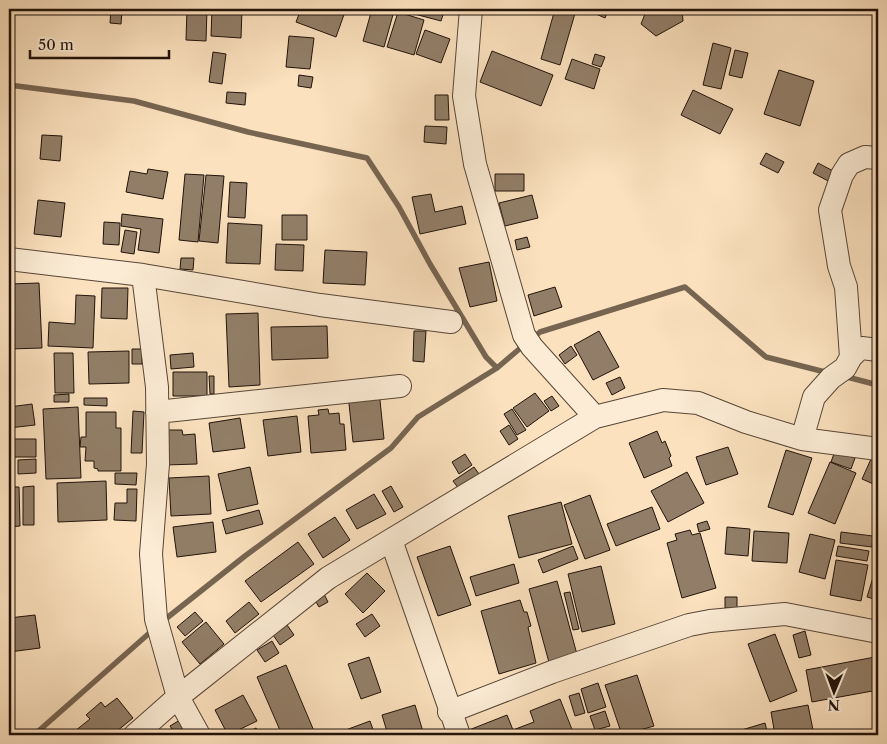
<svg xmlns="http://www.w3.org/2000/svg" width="887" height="744" font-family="'Libre Caslon Text',serif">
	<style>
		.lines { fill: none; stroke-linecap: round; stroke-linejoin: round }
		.stream { stroke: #776552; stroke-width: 5.5 }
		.building { fill: #927e68; stroke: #21130b }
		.street-casing { stroke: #584638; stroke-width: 24 }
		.street { stroke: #fcecd5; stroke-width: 22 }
	</style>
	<rect width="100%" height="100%" fill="#fbe1be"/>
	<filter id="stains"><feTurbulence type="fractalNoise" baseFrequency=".004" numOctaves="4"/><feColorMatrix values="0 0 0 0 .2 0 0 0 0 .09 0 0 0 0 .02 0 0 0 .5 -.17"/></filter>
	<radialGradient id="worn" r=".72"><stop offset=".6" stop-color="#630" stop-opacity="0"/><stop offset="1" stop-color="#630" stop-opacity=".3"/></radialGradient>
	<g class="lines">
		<path class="stream" d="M9 85 134 101 248 132 367 158 399 207 430 264 486 357 497 368
			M533 338 540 332 685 287 766 357 829 373
			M843 376 878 385
			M163 621 245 556 391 448 418 417 497 368 524 345
			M34 735 154 629"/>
	</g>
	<path class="building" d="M111 9 122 10 121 24 110 23Z
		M187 9H207L206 41 186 40Z
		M212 9H242L241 38 211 36Z
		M301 9H346L336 37 296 22Z
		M372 9 394 11 384 47 363 41Z
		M404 9H445L441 21 403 11Z
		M555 9 576 10 560 65 541 59Z
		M585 9H609L605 18Z
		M647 9H682L683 21 656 36 641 24Z
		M398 12 424 20 414 55 387 47Z
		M425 30 450 39 441 63 416 54Z
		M289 36 314 38 310 69 286 67Z
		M713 43 731 48 721 89 703 85Z
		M735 50 748 53 742 78 729 75Z
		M492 51 553 75 541 106 480 82Z
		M213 52 226 54 222 84 209 82Z
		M595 54 605 57 601 67 592 64Z
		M572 59 600 69 594 89 565 79Z
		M779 70 814 81 800 126 764 114Z
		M299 75 313 77 311 88 298 86Z
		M693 90 733 109 720 134 681 115Z
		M227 92 246 93 245 105 226 103Z
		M435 95H448L449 120H435Z
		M425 126 447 127 446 144 424 142Z
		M42 135 62 136 60 161 40 159Z
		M766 153 784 162 778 173 760 164Z
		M818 163 837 173 832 183 813 173Z
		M148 169 168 172 163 199 126 192 130 171 147 174Z
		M185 174 204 175 198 242 179 240Z
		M495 174H524V191H495Z
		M206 175 224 176 218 243 199 241Z
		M230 182 247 183 245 218 228 217Z
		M431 194 435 212 462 206 466 224 420 234 412 197Z
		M532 195 538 218 505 226 499 203Z
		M38 200 65 203 61 237 34 234Z
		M122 214 163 219 159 253 138 250 141 229 121 226Z
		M282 215H307V240H282Z
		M104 222 120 223 119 245 103 244Z
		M228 223 262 225 260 264 226 263Z
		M125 230 137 232 134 254 121 252Z
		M527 237 530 247 517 250 515 240Z
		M276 244 304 245 303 271 275 270Z
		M325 250 367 252 365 285 323 283Z
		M181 258H194L193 270 180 269Z
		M489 262 497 301 470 307 459 268Z
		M39 283 42 348 9 349V284Z
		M555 287 562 307 534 316 528 295Z
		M102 288H128L127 319 101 318Z
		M76 295 95 296 93 348 48 346 49 322 75 324Z
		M258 313 260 385 229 387 226 314Z
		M327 326 328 358 272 360 271 327Z
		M414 331H426L424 362 413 361Z
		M599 331 619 367 593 380 574 345Z
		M571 346 577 355 565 364 559 355Z
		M132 349H142V364H132Z
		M129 351V383L89 384 88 352Z
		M54 353H73L74 393H55Z
		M193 353 194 367 171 369 170 355Z
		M173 372H207V396H173Z
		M209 376H214V394H210Z
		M620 377 625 388 612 395 606 383Z
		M379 391 384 439 353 442 348 394Z
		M535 393 549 411 527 427 513 408Z
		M69 394V402H54V395Z
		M552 396 559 406 551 411 544 401Z
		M84 398H107V406L84 405Z
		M32 404 35 425 9 428V407Z
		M78 407 81 478 46 479 43 409Z
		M328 409 329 414 339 413 340 424H344L346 450 311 453 308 416 319 415 318 410Z
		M512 409 526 430 517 435 504 414Z
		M133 411 144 412 142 453H131Z
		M86 412H116V428H121V471H98V469L94 468V461H85L86 447H80L81 437H86Z
		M297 416 301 452 268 456 263 420Z
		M240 418 245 448 213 452 209 423Z
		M509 425 518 439 509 445 500 431Z
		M164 430H182L183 435 195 434 197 464 165 465Z
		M657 431 662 443 665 441 671 456 669 458 672 466 644 478 629 443Z
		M9 437 10 462H14V481H9Z
		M12 439H36V457H12Z
		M728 447 738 474 706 485 696 457Z
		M786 450 812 458 793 515 768 507Z
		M835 451 855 458 851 469 831 462Z
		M465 454 472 465 459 474 452 462Z
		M36 459V473L18 474V460Z
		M871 459 878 462V486L862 479Z
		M830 462 856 473 835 524 808 513Z
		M250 467 258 504 227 511 218 474Z
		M474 467 479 474 459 489 453 481Z
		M687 472 704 503 668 522 651 491Z
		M115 473H137L136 485 115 484Z
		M209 476 211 514 171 516 169 478Z
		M106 481 107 520 58 522 57 483Z
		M34 486V525H23V487Z
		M391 486 403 507 394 512 382 491Z
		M9 487H19L20 526 9 527Z
		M127 489H137L136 521 114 520 115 503H127Z
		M374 494 386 514 357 529 346 510Z
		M590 495 610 550 585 559 564 505Z
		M561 502 572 544 519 558 508 516Z
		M652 507 660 529 616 546 607 524Z
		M259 510 263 524 226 534 222 520Z
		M335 517 350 540 323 558 308 534Z
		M707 521 710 529 699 532 697 524Z
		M213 522 216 552 177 557 173 527Z
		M727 527 750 529 748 556 725 554Z
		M690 530 692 535 700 533 716 588 682 598 667 543 677 540 675 534Z
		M754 531 789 533 787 563 752 561Z
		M841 532 873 536 872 547 840 543Z
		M810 534 835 540 825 579 799 572Z
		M298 542 314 564 261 602 245 581Z
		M450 546 471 605 438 616 417 557Z
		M573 546 578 559 543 573 538 560Z
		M838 546 869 551 867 561 836 556Z
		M836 560 868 565 861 601 830 595Z
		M878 561V600L867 597Z
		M514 564 519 583 476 596 470 577Z
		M601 566 615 624 582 632 568 574Z
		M367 573 385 591 363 613 345 594Z
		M557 581 578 658 550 666 529 589Z
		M322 590 328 602 319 607 312 595Z
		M570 592 579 629 573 630 564 593Z
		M725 597H737V608H725Z
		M520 600 524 612H527L531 626 528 627 536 663 499 674 481 611Z
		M249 602 259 614 235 633 226 621Z
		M195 612 203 621 185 636 177 627Z
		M372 614 380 626 365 637 356 624Z
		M35 615 40 648 9 652V618Z
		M206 622 224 644 200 664 182 642Z
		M285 622 294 635 280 645 271 632Z
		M805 631 811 655 799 658 793 635Z
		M775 634 797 691 770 702 748 644Z
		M272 641 279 653 265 662 257 650Z
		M369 657 381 692 361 699 348 664Z
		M875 657 878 690 812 702 806 670Z
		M286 665 314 731 305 735H282L257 677Z
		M637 675 654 726 622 735 605 685Z
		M598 683 606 707 588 713 581 689Z
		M579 693 585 713 575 716 569 696Z
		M243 695 257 721 228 735 215 710Z
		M117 698 133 718 112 735H78L75 731 90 719 86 715 101 702 105 707Z
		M560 699 573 732 564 735H471L469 730 507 715 513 730 534 722 530 711Z
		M415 705 424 735H388L382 715Z
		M808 705 813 730 775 735 771 712Z
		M605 711 610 726 595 730 590 716Z
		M180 720 190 735H176L170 726Z
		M370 721 375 735H335V734Z
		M765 723 768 735H736L735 732Z
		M256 728 261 735H242Z"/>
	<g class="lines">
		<defs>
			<path id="street" d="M471 9 464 96 475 164 524 335 532 347 595 417
				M9 259 143 275 320 305 451 322
				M143 275 157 387 158 464 151 554 156 619 178 697 199 735
				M851 357 846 287 839 266 830 210 842 175 849 164 865 157 878 158
				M157 412 400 386
				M802 439 814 397 831 378 845 368 851 357 857 351 862 348 878 350
				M391 540 459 735
				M449 712 552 672 689 625 710 621 785 614 878 632
				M135 735 178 697 328 578 595 417 663 400 698 403 746 422 802 439 878 449"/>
		</defs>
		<use href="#street" class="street-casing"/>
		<use href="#street" class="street"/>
	</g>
	<rect width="887" height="744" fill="none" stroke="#fbe1be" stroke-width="30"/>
	<rect x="10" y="10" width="867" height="724" fill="none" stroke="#21130b" stroke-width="2.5"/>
	<rect x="15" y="15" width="857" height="714" fill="none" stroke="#21130b"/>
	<g transform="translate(834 692) rotate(181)" stroke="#fcecd5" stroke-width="4" paint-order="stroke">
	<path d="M0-4L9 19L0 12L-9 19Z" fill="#21130b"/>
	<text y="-8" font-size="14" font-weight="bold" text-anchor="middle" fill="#21130b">N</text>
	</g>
	<path d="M30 50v8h139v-8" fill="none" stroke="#21130b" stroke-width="2.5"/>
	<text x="38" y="50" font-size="15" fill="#21130b" stroke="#fcecd5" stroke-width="4" paint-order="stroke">50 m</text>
	<rect width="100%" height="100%" filter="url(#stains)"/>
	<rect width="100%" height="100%" fill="url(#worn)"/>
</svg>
